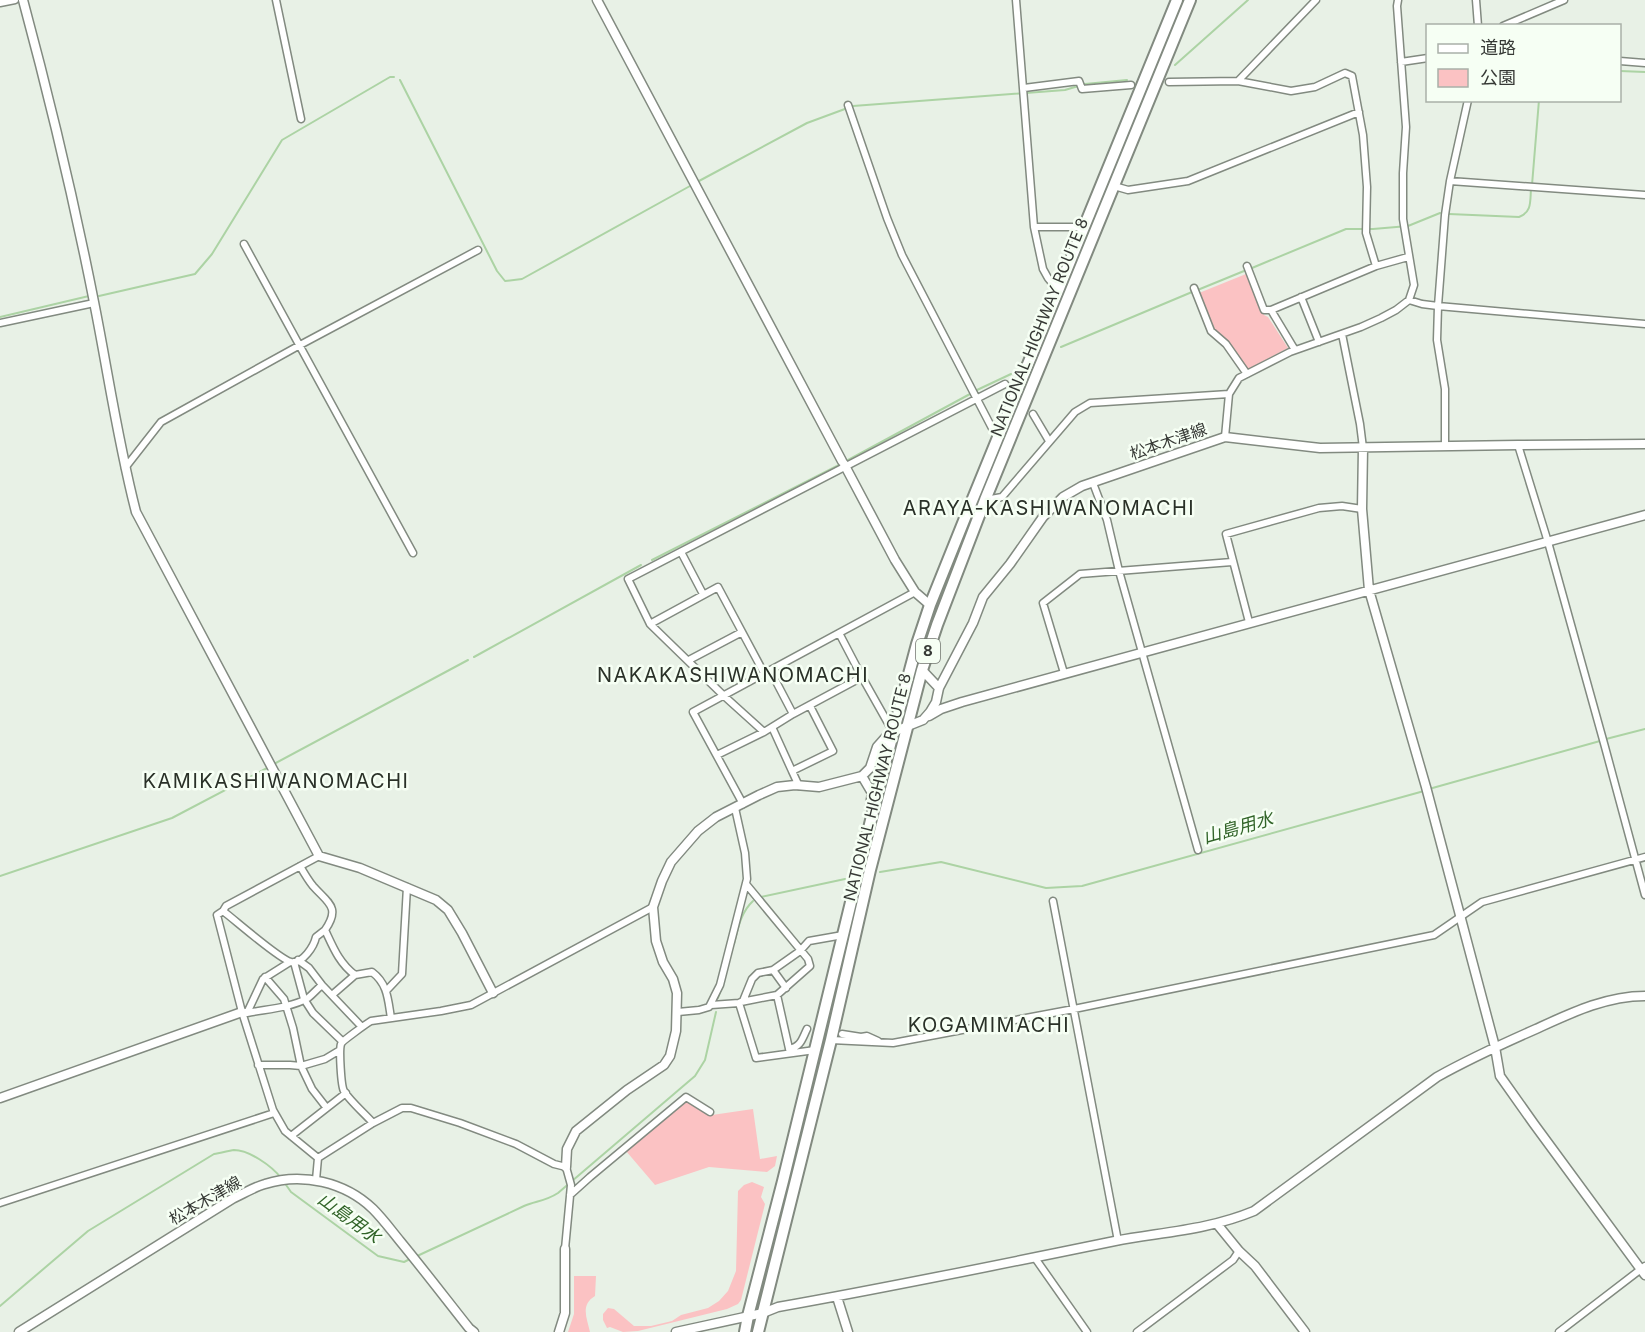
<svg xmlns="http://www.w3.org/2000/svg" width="1645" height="1332" font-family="Inter,'Noto Sans JP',sans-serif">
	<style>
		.green { fill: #fbc2c3 }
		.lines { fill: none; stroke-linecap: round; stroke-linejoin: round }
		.stream { stroke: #acd3a4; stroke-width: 2 }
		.street-casing { stroke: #828a80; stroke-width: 9 }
		.secondary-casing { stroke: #828a80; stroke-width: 11 }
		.highway-casing { stroke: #828a80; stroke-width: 14 }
		.street { stroke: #fff; stroke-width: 6 }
		.secondary { stroke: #fff; stroke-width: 8 }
		.highway { stroke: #fff; stroke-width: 10 }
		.labels { text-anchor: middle; stroke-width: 5; stroke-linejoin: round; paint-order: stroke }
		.shield { fill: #f6fff4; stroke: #70746e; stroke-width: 1.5 }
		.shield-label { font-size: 15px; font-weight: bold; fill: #363935 }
		.street-label { font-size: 16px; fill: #363935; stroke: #f6fff4 }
		.water-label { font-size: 18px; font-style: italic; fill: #316428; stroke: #f6fff4 }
		.quarter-label { font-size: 20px; letter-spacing: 1.5px; fill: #2a3128; stroke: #f6fff4 }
	</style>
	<rect width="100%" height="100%" fill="#e8f1e6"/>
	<path class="green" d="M1246 274 1264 315 1268 317 1288 348 1246 370 1221 334 1215 332 1199 293Z
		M683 1102H688L705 1113 712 1115 753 1109 760 1159 777 1156 775 1166 767 1172 709 1167 655 1185 626 1151Z
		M752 1182 764 1187 761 1197 765 1204 741 1300 738 1304 727 1309 638 1331 623 1332 610 1327 607 1328 603 1320V1314L608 1308 614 1309 634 1326H651L672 1321 681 1315 708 1308 719 1301 728 1291 736 1271 738 1191 744 1185Z
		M574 1276H596L595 1296C580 1305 587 1318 590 1332H568L574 1314Z"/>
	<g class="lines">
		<path class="stream" d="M1175 65 1248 0
			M1620 71 1645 72
			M400 80 497 271 505 281 522 279 690 186
			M699 181 807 123 853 106 1065 90 1085 84 1127 80
			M1532 185 1539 100
			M1449 214 1519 217C1532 212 1530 202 1531 189
			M1252 268 1346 229H1373L1408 226 1440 213
			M1200 289 1244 271
			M99 296 195 274 212 254 282 140 390 77H394
			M0 317 89 296
			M1061 347 1192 292
			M977 390 1011 374
			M652 560 837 466 970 394
			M474 657 641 565
			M1606 739 1645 729
			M274 764 468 660
			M1429 789 1600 741
			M880 872 941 862 1046 888 1082 886 1424 791
			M0 876 172 818 269 767
			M761 897 845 879
			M734 944C738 928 741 912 753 901
			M718 998 721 989
			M284 1182 291 1192 378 1256 404 1262 410 1259
			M415 1257 524 1206C536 1201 546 1201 558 1193L695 1076 705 1060 716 1012
			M0 1306 88 1231 214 1154C220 1153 228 1151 234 1150 249 1150 272 1166 281 1178"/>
		<defs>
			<path id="street" d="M276 0 301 119
				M1016 0 1034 227 1043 269 1048 278 1058 290
				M1476 0 1478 26
				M0 3 15 0
				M1503 26 1564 0
				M1620 61 1645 63
				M1401 62 1428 58
				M1238 81 1316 0
				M1169 82 1238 81 1291 91 1315 87 1345 73 1352 76 1363 135 1367 187 1366 233 1376 266 1408 257
				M1024 88 1079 81 1082 89 1131 85
				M848 105 887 218 902 255 993 430 1000 432
				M1450 181 1645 195
				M1114 186 1128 190 1188 181 1359 112
				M1034 227H1084
				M244 244 413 553
				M1247 266 1264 310H1271
				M1194 288 1211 331 1226 344 1247 374
				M1301 297 1319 342
				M1409 300 1422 304 1438 306 1645 324
				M0 323 94 303
				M1342 334 1360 424 1363 448
				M1295 350 1271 310 1376 266
				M1033 414 1049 441
				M1225 437 1229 394 1239 378 1290 352 1361 327 1381 318 1396 310 1409 300 1414 285 1403 219V173L1406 127 1397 6 1398 0
				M1518 445 1548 542 1605 747 1645 895
				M1445 446V389L1437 340 1438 306 1445 215 1450 181 1468 100
				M125 468 161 422 300 345 478 250
				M1093 483 1107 520 1119 571 1198 850
				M985 500 1002 497 1075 412 1090 403 1229 394
				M681 552 703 594
				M1249 622 1226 534 1319 508 1342 506 1362 509
				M650 624 718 587 764 673
				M839 633 862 677
				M689 660 742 632
				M770 670 793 714
				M1064 673 1043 603 1080 574 1232 562
				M772 727 792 771
				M893 732 862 677 793 714 764 732 723 695 650 624 628 579 1005 384
				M717 755 764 732
				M799 786 792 771 833 751 810 706
				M743 804 693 712 915 592
				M300 866C304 873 308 880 313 886 328 903 341 907 325 930 333 947 339 963 355 975L372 972C388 984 388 1000 391 1018
				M746 884 808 959 810 966 777 995 790 1053
				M1053 901 1118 1241
				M223 911C235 920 279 959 291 962 303 964 314 946 316 937L325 930
				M298 960 309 968 322 985 361 1026
				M294 962 304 999 313 1013 342 1041
				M773 970 786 988
				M265 977 284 999 293 1028 301 1066 312 1089 326 1107
				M387 990 402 974 407 887
				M332 995 355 975
				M741 1002 777 995
				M739 1003 743 1001 752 979 758 973 773 970 800 951 809 941 843 935
				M711 1005 739 1003 756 1058 815 1050
				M242 1012 247 1013C267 1009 290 1008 308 998 313 994 317 989 322 985
				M678 1012 699 1010 709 1007 720 985 747 879 745 853 735 808
				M247 1013 263 979 290 962
				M842 1034 861 1037 867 1036 878 1041
				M831 1040 893 1043 1074 1009 1434 935 1482 902 1645 857
				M789 1049C801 1047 802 1039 807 1029
				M258 1065H290L301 1066 325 1059 340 1050
				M373 1123C365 1114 349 1100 344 1091 341 1086 339 1050 341 1044 342 1041 366 1024 371 1021L441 1011 471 1005 653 907
				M291 1136 346 1093
				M318 1158 285 1131 273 1110 242 1012 217 915 223 911 226 906 319 856
				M318 1158 373 1123 402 1108H411L460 1123 516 1144 554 1164 566 1167 571 1185 565 1249
				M316 1180 318 1158
				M570 1195 590 1177 686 1097 710 1112
				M0 1203 274 1113
				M1035 1258 1087 1332
				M1137 1332 1233 1260 1239 1251
				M1559 1332 1645 1266"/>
			<path id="secondary" d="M23 0C50 100 74 201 94 302 108 372 118 443 136 512L319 856 360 868 436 900 448 910 462 933 493 993
				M597 0 842 461
				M1363 448 1362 509 1369 590 1426 787 1495 1047 1500 1076 1534 1124 1645 1275
				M844 464 895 560 915 592 930 605
				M922 670 939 688
				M929 716 941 709 962 702 1645 515
				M862 776 872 793 870 806
				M0 1098 242 1012
				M566 1167 567 1149 576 1131 627 1090 664 1065 670 1056 676 1031 677 993 673 979 663 962 656 941 653 907 662 881 671 862 698 831 716 817 759 795 777 787 795 785 819 787 862 776 870 768 877 747 885 738 893 732 923 720 930 712 936 702 939 688 973 623 983 597 1010 564 1043 517 1063 497 1082 486 1225 437 1320 448 1518 445 1645 444
				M1217 1224 1239 1251 1255 1266 1305 1332
				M837 1297 848 1332
				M19 1332 232 1199C243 1194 254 1187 265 1184 302 1172 345 1182 373 1209 383 1219 391 1230 400 1241 423 1269 446 1299 469 1328L474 1332
				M559 1332 565 1313V1249
				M676 1332 763 1313 778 1307C891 1287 1003 1264 1115 1241 1163 1232 1208 1230 1254 1211L1437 1077C1469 1059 1502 1044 1536 1029 1571 1013 1606 996 1645 996"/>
			<path id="highway" d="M745 1332 748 1316 783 1181 882 775 917 644 930 605 965 518 1177 0
				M758 1332 831 1040 870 870 922 670 937 625 985 500 1190 0"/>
		</defs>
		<use href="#street" class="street-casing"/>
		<use href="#secondary" class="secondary-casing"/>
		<use href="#highway" class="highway-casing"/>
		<use href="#street" class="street"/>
		<use href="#secondary" class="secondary"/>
		<use href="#highway" class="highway"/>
	</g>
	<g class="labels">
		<rect class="shield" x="916" y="639" width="24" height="24" rx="4.5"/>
		<g class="shield-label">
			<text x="928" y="656">8</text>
		</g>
		<g class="street-label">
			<text transform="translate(1039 327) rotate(-68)" y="6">NATIONAL HIGHWAY ROUTE 8</text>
			<text transform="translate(1168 441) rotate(-19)" y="6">松本木津線</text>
			<text transform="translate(877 787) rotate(-76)" y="6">NATIONAL HIGHWAY ROUTE 8</text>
			<text transform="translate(205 1200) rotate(-30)" y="6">松本木津線</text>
		</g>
		<g class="water-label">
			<text transform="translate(1238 828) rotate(-16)" y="6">山島用水</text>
			<text transform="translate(349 1218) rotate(36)" y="6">山島用水</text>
		</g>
		<g class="quarter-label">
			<text x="1049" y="515">ARAYA-KASHIWANOMACHI</text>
			<text x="733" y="682">NAKAKASHIWANOMACHI</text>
			<text x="276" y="788">KAMIKASHIWANOMACHI</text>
			<text x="989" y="1032">KOGAMIMACHI</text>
		</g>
	</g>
	<rect x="1426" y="24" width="195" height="78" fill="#f6fff4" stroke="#a9b0a8" stroke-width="1.5"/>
	<rect x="1438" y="44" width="30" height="9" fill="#ffffff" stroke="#a9b0a8" stroke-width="1.5"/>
	<text x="1480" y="54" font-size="18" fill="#363935">道路</text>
	<rect x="1438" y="69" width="30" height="18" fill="#fbc2c3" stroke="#a9b0a8" stroke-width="1.5"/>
	<text x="1480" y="84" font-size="18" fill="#363935">公園</text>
</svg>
